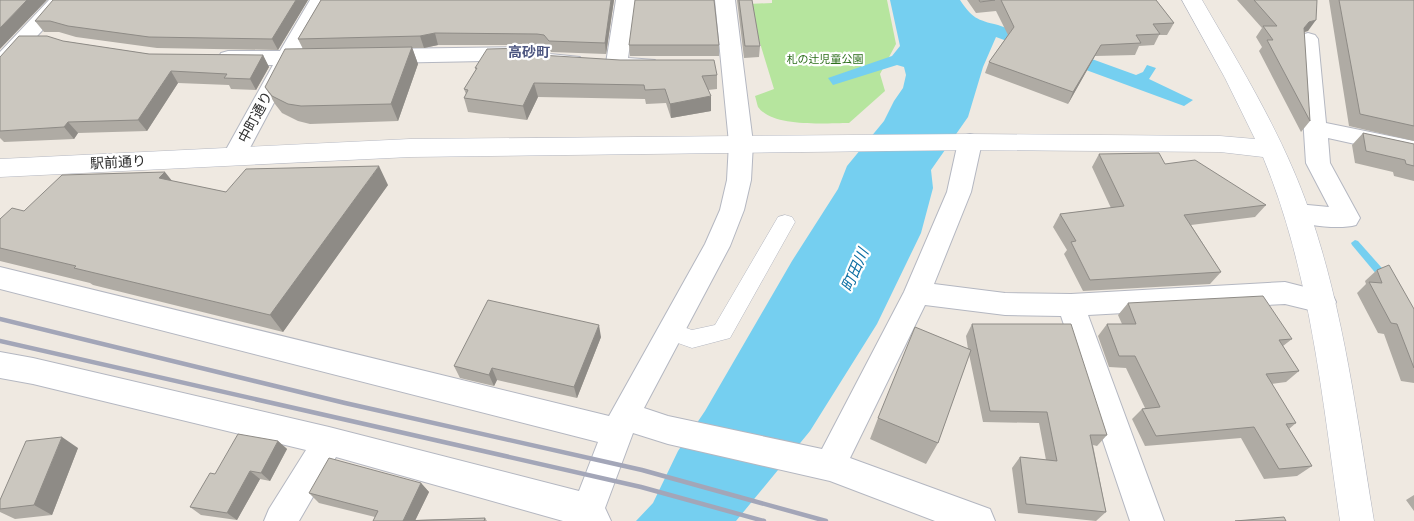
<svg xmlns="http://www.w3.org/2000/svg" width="1414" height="521" font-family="'Public Sans','Noto Sans JP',sans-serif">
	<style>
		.green { fill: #b6e59e }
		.water { fill: #75cff0 }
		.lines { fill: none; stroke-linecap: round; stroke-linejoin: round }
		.stream { fill: #75cff0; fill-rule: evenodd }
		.pedestrian-casing { stroke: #b4b7c1; stroke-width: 1 }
		.minor-casing { stroke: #b4b7c1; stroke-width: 2 }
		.tertiary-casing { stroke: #b4b7c1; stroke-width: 1 }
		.pedestrian { fill: #fff; fill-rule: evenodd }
		.minor { fill: #fff; fill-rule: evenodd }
		.tertiary { fill: #fff; fill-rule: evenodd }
		.rail { stroke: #a3a6b8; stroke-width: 4.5 }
		.wall { fill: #afaba4 }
		.shaded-wall { fill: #8e8b86 }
		.building { fill: #cbc7bf; stroke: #8e8b86 }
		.labels { text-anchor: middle; stroke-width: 4.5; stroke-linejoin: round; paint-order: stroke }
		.far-park-label { font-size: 11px; fill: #2c6e1b; stroke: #fff }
		.far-quarter-label { font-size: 14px; font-weight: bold; fill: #4d5680; stroke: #fff }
		.street-label { font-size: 14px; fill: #2e2e2e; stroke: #fff }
		.water-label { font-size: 15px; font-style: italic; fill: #0d6fa3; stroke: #fff }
	</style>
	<rect width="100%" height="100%" fill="#efe9e1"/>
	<path class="green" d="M772 0H887L896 44 880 74 885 91 849 123C826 123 773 128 758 107 757 104 756 99 755 96L774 89 748 4 772 3Z"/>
	<path class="water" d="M890 0H960C972 18 977 20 998 25L1136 75 1143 72 1147 65 1156 68 1149 79 1193 100 1184 106 996 37 983 67 968 117 931 170 933 188 921 233 877 324 810 431 736 521H636L653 503 678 451 705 411 792 261 838 189 847 166 884 121 894 101 903 88 906 75 904 67 897 65 833 85 828 78 892 56 900 46Z"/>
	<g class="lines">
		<path class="stream" d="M1355 240 1358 241 1389 276 1390 279 1389 282H1383L1352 245 1351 243Z"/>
		<defs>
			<path id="pedestrian" d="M785 215 792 217 795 222 730 338 692 348 661 337 658 331 661 325 669 322 692 330 715 325 778 217Z"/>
			<path id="minor" d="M49 0H70L7 69 0 71V52Z
				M310 0H330L301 51 324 53 327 58 324 63 294 65 243 161 235 163 227 161 223 155 273 65H228L221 63 218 58 221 53 228 51H280Z
				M616 0H636L628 58 655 60 659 65 655 70C642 73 615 76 606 63Z
				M715 0H735L753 143 751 180 744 210 730 246 644 408 668 416 822 449 904 292 947 192 958 142 962 136 970 134 978 136 982 142 971 192 934 284 1005 293 1071 294 1285 282 1332 294 1336 302 1332 310 1322 313 1285 304 1088 315 1164 521H1130L1061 316 1005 315 925 305 850 458 990 509 995 521H935L830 481 668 444 633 433 605 508 611 521H563L336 457 299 521H264L269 509 306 450 33 384 0 378V352L33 358 329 427 579 491 598 442 0 289V267L609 416 705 244 720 210 727 180 729 143Z
				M1308 33 1315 35 1318 39 1326 123 1414 141V157L1328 138 1330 163 1360 218 1356 225C1339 230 1305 225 1288 220L1285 213 1288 206 1297 204 1329 207 1306 163 1298 39 1301 35Z
				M539 47 546 48 550 54 580 57 583 62 580 67C567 70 549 68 536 65L532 60 381 63 374 61 371 56 374 51 381 49Z"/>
			<path id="tertiary" d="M1182 0H1202C1242 69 1284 137 1310 213 1344 312 1357 418 1374 521H1340C1322 398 1311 273 1263 157L1220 152 970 150 410 157 0 177V159L410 139 970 134 1220 136 1255 139 1225 78Z"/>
		</defs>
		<use href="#pedestrian" class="pedestrian-casing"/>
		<use href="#minor" class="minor-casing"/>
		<use href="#tertiary" class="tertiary-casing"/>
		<use href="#pedestrian" class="pedestrian"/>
		<use href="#minor" class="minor"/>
		<use href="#tertiary" class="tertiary"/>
		<path class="rail" d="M0 319 345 403 642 470 826 521
			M0 341 641 487 764 521"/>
	</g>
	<path class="wall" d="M308 0 278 50 157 48 76 37 59 32H44L35 21Z
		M321 0H614L606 54 551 52 546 46 539 45H438L424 48H412L418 64 398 121 310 124 298 121 282 113 275 104 265 87 303 49 298 39Z
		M737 0H752L760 46 759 57 744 58Z
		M967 0H1156L1174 23 1167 35H1159L1154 45 1139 46 1135 55 1095 56 1068 104 985 73 989 62 1008 35 996 11 976 13Z
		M1237 0H1317L1308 31 1304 32 1310 121 1301 132 1259 51 1262 47 1256 37 1262 28Z
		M1329 0H1414V141L1349 126Z
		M63 41 149 54 263 55 269 67 256 90 231 89 229 85 178 83 147 131 78 133 74 139 4 142 0 138V57Z
		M629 45H719V56H630Z
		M532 53 540 55 717 75V89L708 90 711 111 671 118 666 103 646 104 645 99 538 97 527 120 468 112 464 98 466 94 464 89 476 70 475 68Z
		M1363 133 1414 144V181L1394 176 1393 172 1355 163 1352 145Z
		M1099 154 1165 164 1266 205 1255 217 1191 225 1221 272 1210 284 1083 291 1064 254 1067 250 1053 227 1060 214 1111 208 1092 167Z
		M172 181 226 192 388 185 283 332 93 285 90 283 0 261V219L24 211Z
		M1377 270 1414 309V383L1401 381 1384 334 1378 333 1357 293 1366 284 1365 281Z
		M1128 303 1292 339 1283 346 1299 371 1286 382 1271 384 1296 423 1289 429 1312 466 1297 476 1264 479 1241 438 1145 446 1132 419 1142 409 1145 408 1126 368 1109 367 1098 336 1107 324H1122L1118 315Z
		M972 324 1107 435 1097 446 1093 445 1106 512 1096 521 1018 513 1012 468 1020 457 1046 460 1039 423 983 422 969 354 938 443 926 464 870 439 878 418 968 349 966 336Z
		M601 337 577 398 497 380 494 386 460 378 454 366Z
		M278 441 287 449 270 481 260 479 237 520 201 515 190 507Z
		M78 448 52 515 15 519 0 512V500Z
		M421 483 429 492 415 520 485 518 487 521H373L375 517 319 503 309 493Z
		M1414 495V511L1406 500Z"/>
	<path class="shaded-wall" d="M27 0H47L0 49V28Z
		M296 0H308L278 50 272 39Z
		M611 0H614L606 54 605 43Z
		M1316 20 1308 31 1300 33 1309 22Z
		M435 33 438 45 424 48 420 36Z
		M1101 45 1095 56 1068 104 1073 92Z
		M412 47 418 64 398 121 391 104Z
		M263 55 269 67 256 90 250 79Z
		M171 71 178 83 147 131 138 120Z
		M534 83 538 97 527 120 523 106Z
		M711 96V111L671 118 670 104Z
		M68 122 78 133 74 139 64 127Z
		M379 166 388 185 283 332 270 315Z
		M165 172 180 191 159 178Z
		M599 325 601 337 577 398 574 387Z
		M492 368 497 380 494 386 489 375Z
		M62 437 78 448 52 515 34 505Z
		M278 441 287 449 270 481 261 473Z
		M250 471 260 479 237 520 227 513Z
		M421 483 429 492 415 521H403Z"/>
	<path class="building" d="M0 0H27L0 28Z
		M53 0H296L272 39 149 37 68 26 50 21H35Z
		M321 0H611L605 43 549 41 544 35 537 34 435 33 420 36 298 39Z
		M635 0H714L719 45H629Z
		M739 0H752L760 46H745Z
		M979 0H995L980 2Z
		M1001 0H1156L1174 23 1153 24 1160 34 1136 35 1141 43 1101 45 1073 92 989 62 1014 27Z
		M1254 0H1317L1316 20 1309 22 1304 28 1310 121 1267 40H1273L1263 26H1277Z
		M1339 0H1414V126L1360 114Z
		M19 36H47L63 41 149 54 263 55 250 79 224 78 227 74 171 71 138 120 68 122 64 127 0 131V57Z
		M412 47 391 104 301 106 288 104 272 96 265 87 285 49Z
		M528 48 532 53 540 55 620 60H714L717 75 702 76 711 96 670 104 665 89 645 90 644 85 534 83 523 106 464 98 468 90 464 89 477 68H475L487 49Z
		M1363 133 1414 144V166L1406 164 1405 160 1366 151Z
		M1159 153 1165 164 1195 160 1266 205 1184 215 1221 272 1090 280 1071 242 1076 241 1060 214 1124 206 1099 154Z
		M379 166 270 315 74 268 76 266 0 248V219L12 208 24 211 62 175 165 172 159 178 226 192 246 169Z
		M1389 265 1414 309V368L1397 324 1391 323 1369 282 1382 283 1377 270Z
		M1263 296 1292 339 1279 340 1299 371 1266 374 1296 423 1286 424 1312 466 1279 469 1254 427 1156 436 1142 409 1160 407 1135 356H1119L1107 324H1136L1128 303Z
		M488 300 599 325 574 387 492 368 489 375 454 366Z
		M972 324H1071L1107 435H1090L1106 512 1026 504 1020 457 1057 461 1047 412 990 411Z
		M915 327 971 350 938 443 878 418Z
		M238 434 278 441 261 473 250 471 227 513 190 507 210 473 215 474Z
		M62 437 34 505 0 509V500L26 441Z
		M329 458 421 483 403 521 485 518 484 521H373L378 511 309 493Z
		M1284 517 1286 521H1235Z"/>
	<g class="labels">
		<g class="far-park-label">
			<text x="825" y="63">札の辻児童公園</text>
		</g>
		<g class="far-quarter-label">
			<text x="529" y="57">高砂町</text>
		</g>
		<g class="street-label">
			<text transform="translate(255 117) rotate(-62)" y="5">中町通り</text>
			<text transform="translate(118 162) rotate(-3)" y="5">駅前通り</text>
		</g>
		<g class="water-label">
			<text transform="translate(855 270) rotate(-66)" y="5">町田川</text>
		</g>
	</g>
</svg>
